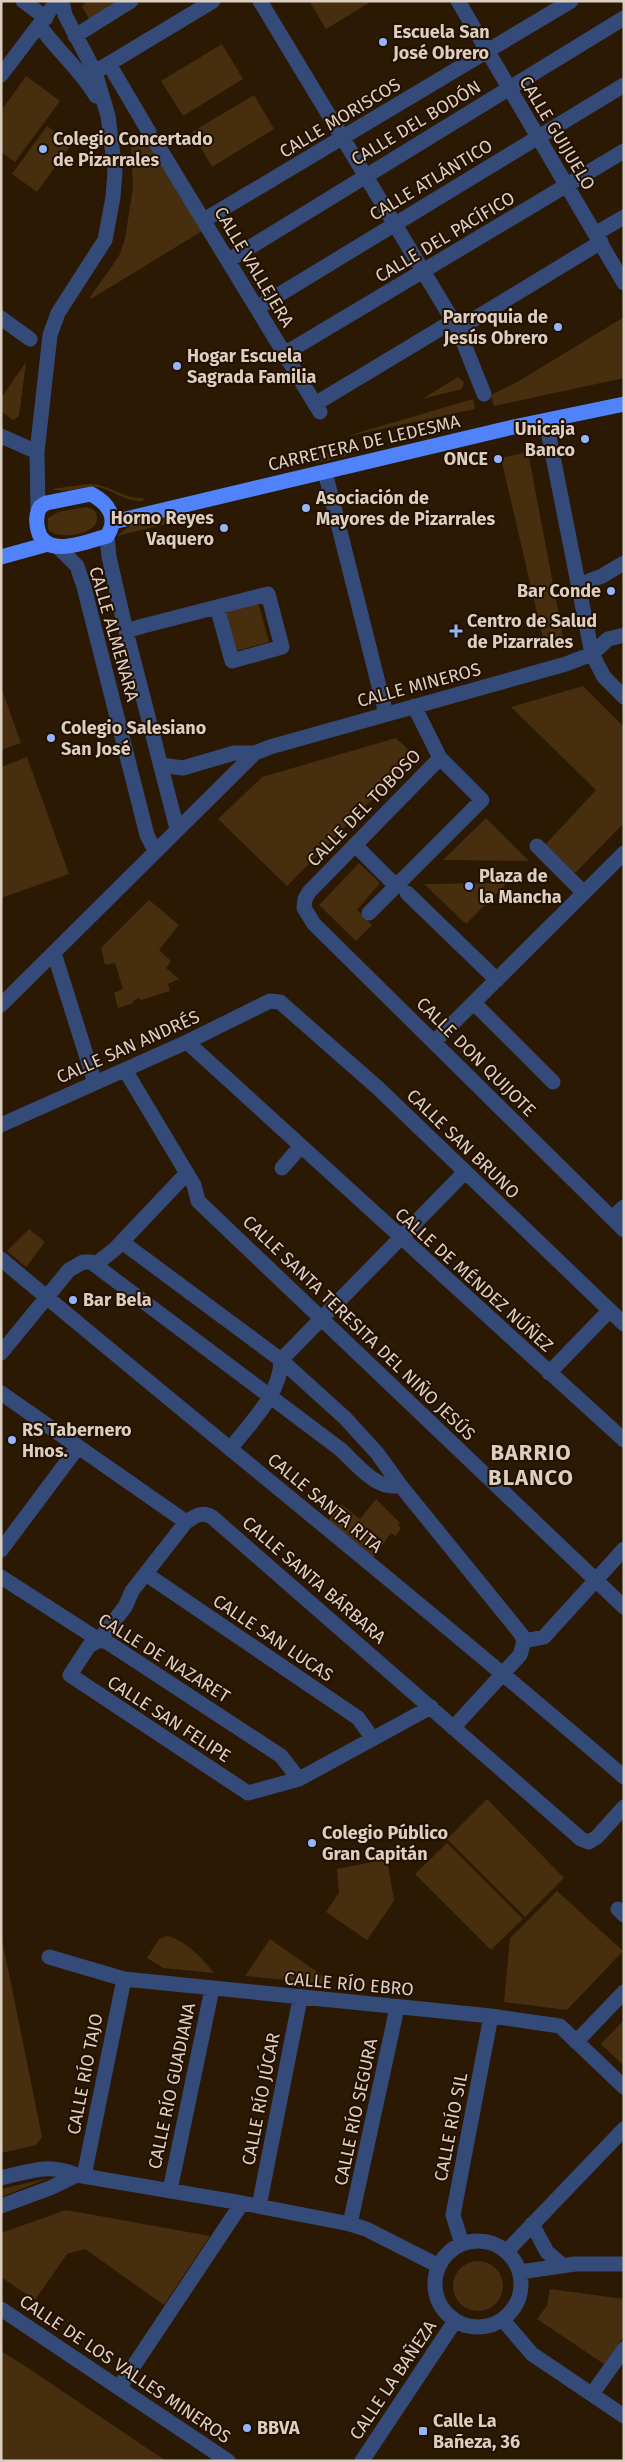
<svg xmlns="http://www.w3.org/2000/svg" width="625" height="2462" font-family="'Fira Sans',sans-serif">
	<style>
		.green { fill: #472e0e }
		.lines { fill: none; stroke-linecap: round; stroke-linejoin: round }
		.street { stroke: #344a79; stroke-width: 15 }
		.highway { stroke: #5083fb; stroke-width: 15 }
		.poi-dot { fill: #95b6fd; stroke: #221000; stroke-width: 2 }
		.labels { text-anchor: middle; stroke-width: 4; stroke-linejoin: round; paint-order: stroke }
		.poi-label { font-size: 18px; font-weight: bold; fill: #dccfc2; stroke: #221000; text-anchor: start }
		.street-label { font-size: 18px; fill: #dccfc2; stroke: #221000 }
		.district-label { font-size: 22px; font-weight: bold; letter-spacing: 1px; fill: #dccfc2; stroke: #221000 }
	</style>
	<rect width="100%" height="100%" fill="#2c1903"/>
	<path class="green" d="M86 1H126L91 22 82 7Z
		M309 1H372L326 29Z
		M222 44 243 79 183 116 161 81Z
		M26 76 60 101 15 162 1 152V111Z
		M254 95 274 129 212 167 192 132Z
		M47 126 72 144 37 192 12 174Z
		M143 134 202 231 91 299 90 297 119 256 125 239 133 187 131 143Z
		M624 317V378L494 406 491 395 519 381Z
		M26 362 19 416 13 420 1 411V398Z
		M458 377 464 382 462 389 422 399Z
		M473 399 475 409 344 437Z
		M345 449 346 456 316 463 307 458Z
		M528 452 563 637 544 643 501 458Z
		M88 484C108 483 123 499 143 498L144 501C122 502 112 488 95 487 80 486 67 494 52 489Z
		M86 507 94 510C110 534 57 542 48 529V518L58 512Z
		M182 514 183 520 117 536 131 525Z
		M258 602 269 642 236 651 226 611Z
		M583 686 624 727V823L575 873 545 845 596 790 511 707Z
		M1 687 21 743 1 750Z
		M396 738 415 756 287 886 218 819 262 777Z
		M27 757 69 874 1 898V767Z
		M486 818 529 861 443 860Z
		M359 863 380 883 357 910 372 925 356 941 319 905Z
		M507 883 466 924 424 884Z
		M149 900 179 925 159 950 171 961 166 968 179 979 168 984 170 991 141 1000 139 998 133 1001 134 1003 118 1008 114 993 123 989 115 963 105 965 101 948Z
		M29 1229 45 1242 26 1267 7 1251Z
		M376 1499 400 1523 398 1525 401 1528 396 1536 391 1533 372 1559 327 1522 341 1504 360 1519Z
		M487 1799 564 1878 525 1917 447 1839Z
		M447 1843 523 1919 491 1950 415 1874Z
		M387 1859 394 1901 367 1940 326 1912 339 1893 337 1869Z
		M557 1891 623 1951 567 2010 504 2002 510 1938Z
		M1 1934 42 2137 36 2145 1 2153Z
		M167 1936C187 1941 201 1957 214 1973L163 1968 147 1958 159 1939Z
		M270 1939 330 1981 328 1984 245 1976Z
		M624 2020V2066L601 2044Z
		M49 2178 1 2197V2189Z
		M66 2210 210 2236 164 2305 85 2249 67 2254 35 2300 1 2277V2233Z
		M453 2286a25 25 0 1 1 50 0a25 25 0 1 1-50 0Z
		M550 2289 624 2299V2336L604 2364 537 2319 547 2306Z
		M1 2351 22 2364 166 2461H1Z"/>
	<g class="lines">
		<path class="street" d="M23 1 46 18
			M260 1 458 329 484 394
			M458 1 624 283
			M40 26C57 51 81 70 96 96
			M75 36 131 1
			M109 64 149 132
			M95 72 213 1
			M1 75 57 1
			M155 141 320 412
			M204 220 571 1
			M595 234 624 217
			M229 260 624 18
			M257 308 624 85
			M1 318 30 339
			M458 329 601 242
			M284 354 624 151
			M315 404 453 321
			M546 421 592 654 604 677 624 697
			M1 436 37 452
			M325 472 386 714
			M38 510 37 452 50 335 58 313 105 240 113 197 115 171 108 116 95 72 65 15 62 1
			M107 536 109 557 126 631 177 829
			M59 548 77 566 84 587 147 835 155 851
			M578 585 602 576 624 563
			M126 631 143 626 268 594 282 647 232 661 217 607
			M440 758 309 892 305 899 304 908 314 924 624 1230
			M161 765 183 768 234 753H255
			M355 845 396 886
			M537 846 584 893
			M407 893 497 980
			M369 913 482 800 440 758 414 706
			M54 953 95 1083
			M474 1003 553 1082
			M1 1005 255 753 270 747 566 664 592 654 608 639 624 635
			M187 1042 624 1440
			M434 1042 624 853
			M125 1070 194 1185 198 1201 624 1607
			M1 1125 187 1042 270 1001 280 1002 378 1088 624 1324
			M282 1168 301 1146
			M612 1218 624 1207
			M122 1242 281 1360 345 1418 377 1453 400 1485 521 1634 524 1641 520 1655 453 1728
			M1 1259C208 1433 420 1601 624 1777
			M96 1264 115 1249 187 1173
			M1 1353 69 1270 83 1262H91L340 1449C356 1463 377 1492 400 1485
			M549 1373 609 1311
			M1 1393 186 1522C195 1516 202 1511 212 1517L581 1839 589 1842 597 1837 624 1807
			M230 1449C250 1423 281 1394 281 1360L464 1173
			M186 1522 132 1591 125 1607 99 1640 89 1646 70 1675 248 1793 299 1779 431 1707
			M1 1550 78 1447
			M146 1574 358 1718 373 1739
			M1 1577 99 1640 107 1642 281 1756 299 1779
			M524 1641 544 1637 624 1549
			M618 1909 624 1915
			M49 1957 124 1979 491 2016 560 2026 624 2087
			M576 2042 624 1992
			M84 2176 124 1979
			M1 2178C31 2171 47 2163 77 2175L242 2203 350 2224 366 2229 439 2266
			M170 2190 212 1989
			M1 2206 50 2188 77 2175
			M259 2206 300 1999
			M350 2224 397 2008
			M532 2224 547 2252 563 2266
			M435 2284a43 43 0 1 1 86 0a43 43 0 1 1-86 0Z
			M462 2244 453 2215 491 2016
			M507 2251 624 2129
			M520 2272 575 2264H624
			M1 2309 228 2461
			M503 2320 532 2354 624 2416
			M119 2388 242 2203
			M592 2394 624 2349
			M362 2461 455 2321"/>
		<path class="highway" d="M91 494C108 503 119 518 107 536 88 541 45 560 38 530 36 522 36 514 40 507L46 503Z
			M113 522 509 428 624 404
			M1 557 48 544"/>
	</g>
	<g class="poi-dot">
		<circle cx="383" cy="42" r="5"/>
		<circle cx="43" cy="149" r="5"/>
		<circle cx="558" cy="327" r="5"/>
		<circle cx="177" cy="366" r="5"/>
		<circle cx="585" cy="439" r="5"/>
		<circle cx="498" cy="459" r="5"/>
		<circle cx="306" cy="508" r="5"/>
		<circle cx="224" cy="528" r="5"/>
		<circle cx="611" cy="591" r="5"/>
		<path d="M453.5 623.5h5v5h5v5h-5v5h-5v-5h-5v-5h5z"/>
		<circle cx="51" cy="738" r="5"/>
		<circle cx="469" cy="886" r="5"/>
		<circle cx="73" cy="1300" r="5"/>
		<circle cx="12" cy="1440" r="5"/>
		<circle cx="312" cy="1843" r="5"/>
		<circle cx="247" cy="2428" r="5"/>
		<rect x="418" y="2426" width="10" height="10" rx="2.5"/>
	</g>
	<g class="labels">
		<g class="poi-label">
			<text x="393" y="38">Escuela San<tspan x="393" dy="21">José Obrero</tspan></text>
			<text x="53" y="145">Colegio Concertado<tspan x="53" dy="21">de Pizarrales</tspan></text>
			<text x="548" y="323" text-anchor="end">Parroquia de<tspan x="548" dy="21">Jesús Obrero</tspan></text>
			<text x="187" y="362">Hogar Escuela<tspan x="187" dy="21">Sagrada Familia</tspan></text>
			<text x="575" y="435" text-anchor="end">Unicaja<tspan x="575" dy="21">Banco</tspan></text>
			<text x="488" y="465" text-anchor="end">ONCE</text>
			<text x="316" y="504">Asociación de<tspan x="316" dy="21">Mayores de Pizarrales</tspan></text>
			<text x="214" y="524" text-anchor="end">Horno Reyes<tspan x="214" dy="21">Vaquero</tspan></text>
			<text x="601" y="597" text-anchor="end">Bar Conde</text>
			<text x="467" y="627">Centro de Salud<tspan x="467" dy="21">de Pizarrales</tspan></text>
			<text x="61" y="734">Colegio Salesiano<tspan x="61" dy="21">San José</tspan></text>
			<text x="479" y="882">Plaza de<tspan x="479" dy="21">la Mancha</tspan></text>
			<text x="83" y="1306">Bar Bela</text>
			<text x="22" y="1436">RS Tabernero<tspan x="22" dy="21">Hnos.</tspan></text>
			<text x="322" y="1839">Colegio Público<tspan x="322" dy="21">Gran Capitán</tspan></text>
			<text x="433" y="2427">Calle La<tspan x="433" dy="21">Bañeza, 36</tspan></text>
			<text x="257" y="2434">BBVA</text>
		</g>
		<g class="street-label">
			<text transform="translate(340 118) rotate(-31)" y="6">CALLE MORISCOS</text>
			<text transform="translate(416 123) rotate(-31)" y="6">CALLE DEL BODÓN</text>
			<text transform="translate(557 133) rotate(59)" y="6">CALLE GUIJUELO</text>
			<text transform="translate(431 180) rotate(-31)" y="6">CALLE ATLÁNTICO</text>
			<text transform="translate(445 237) rotate(-31)" y="6">CALLE DEL PACÍFICO</text>
			<text transform="translate(254 267) rotate(59)" y="6">CALLE VALLEJERA</text>
			<text transform="translate(364 443) rotate(-13)" y="6">CARRETERA DE LEDESMA</text>
			<text transform="translate(114 634) rotate(74)" y="6">CALLE ALMENARA</text>
			<text transform="translate(419 685) rotate(-15)" y="6">CALLE MINEROS</text>
			<text transform="translate(364 808) rotate(-46)" y="6">CALLE DEL TOBOSO</text>
			<text transform="translate(128 1047) rotate(-24)" y="6">CALLE SAN ANDRÉS</text>
			<text transform="translate(476 1057) rotate(45)" y="6">CALLE DON QUIJOTE</text>
			<text transform="translate(463 1144) rotate(44)" y="6">CALLE SAN BRUNO</text>
			<text transform="translate(474 1280) rotate(42)" y="6">CALLE DE MÉNDEZ NÚÑEZ</text>
			<text transform="translate(359 1328) rotate(44)" y="6">CALLE SANTA TERESITA DEL NIÑO JESÚS</text>
			<text transform="translate(325 1503) rotate(40)" y="6">CALLE SANTA RITA</text>
			<text transform="translate(314 1580) rotate(41)" y="6">CALLE SANTA BÁRBARA</text>
			<text transform="translate(273 1638) rotate(34)" y="6">CALLE SAN LUCAS</text>
			<text transform="translate(164 1658) rotate(32)" y="6">CALLE DE NAZARET</text>
			<text transform="translate(169 1719) rotate(33)" y="6">CALLE SAN FELIPE</text>
			<text transform="translate(349 1984) rotate(5)" y="6">CALLE RÍO EBRO</text>
			<text transform="translate(85 2074) rotate(-79)" y="6">CALLE RÍO TAJO</text>
			<text transform="translate(172 2086) rotate(-78)" y="6">CALLE RÍO GUADIANA</text>
			<text transform="translate(261 2099) rotate(-79)" y="6">CALLE RÍO JÚCAR</text>
			<text transform="translate(356 2112) rotate(-78)" y="6">CALLE RÍO SEGURA</text>
			<text transform="translate(451 2127) rotate(-79)" y="6">CALLE RÍO SIL</text>
			<text transform="translate(125 2369) rotate(34)" y="6">CALLE DE LOS VALLES MINEROS</text>
			<text transform="translate(393 2380) rotate(-56)" y="6">CALLE LA BAÑEZA</text>
		</g>
		<g class="district-label">
			<text x="531" y="1460">BARRIO<tspan x="531" dy="25">BLANCO</tspan></text>
		</g>
	</g>
	<rect width="625" height="2462" fill="none" stroke="#dccfc2" stroke-width="5"/>
</svg>
